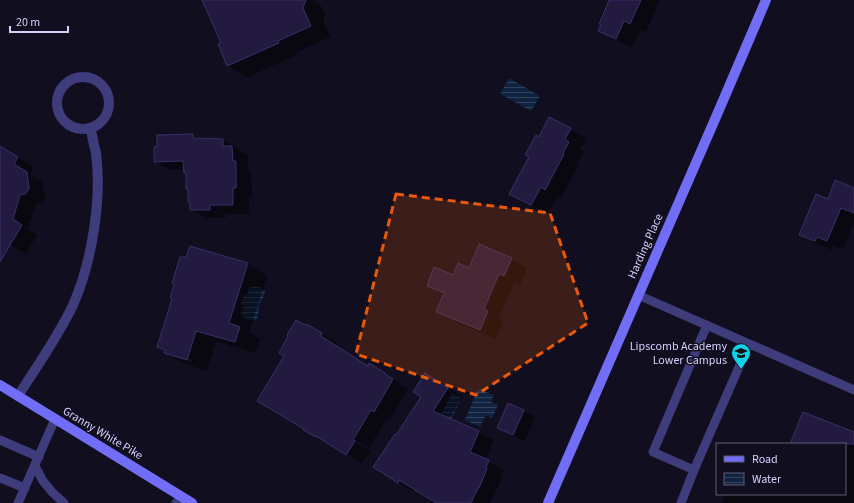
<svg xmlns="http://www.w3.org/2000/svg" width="854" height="503" font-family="'Source Sans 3',sans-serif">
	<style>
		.water { fill: url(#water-rules) }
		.shadow { fill: #0007; fill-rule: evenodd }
		.building { fill: #231b3f; stroke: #3b2f6a }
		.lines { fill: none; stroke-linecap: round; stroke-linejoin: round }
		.service { stroke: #3f3c7c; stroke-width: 9 }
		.minor { stroke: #3f3c7c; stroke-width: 10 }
		.secondary { stroke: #716df6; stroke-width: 10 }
		.marked { fill: #e8590c; fill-opacity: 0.2; stroke: #e8590c; stroke-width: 3; stroke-dasharray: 8 5; stroke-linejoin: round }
		.labels { text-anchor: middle; stroke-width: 3; stroke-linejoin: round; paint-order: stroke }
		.street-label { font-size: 12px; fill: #d5d0fc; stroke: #110e1f }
		.poi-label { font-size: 12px; fill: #d5d0fc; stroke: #110e1f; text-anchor: end }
	</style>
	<defs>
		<pattern id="water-rules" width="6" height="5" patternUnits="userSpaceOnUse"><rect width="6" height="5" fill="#102341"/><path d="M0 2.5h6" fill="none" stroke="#32425d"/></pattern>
	</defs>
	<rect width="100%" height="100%" fill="#110e1f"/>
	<path class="water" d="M509 78 540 96 531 111 500 94Z
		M256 286 259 287 265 292 262 301H260L258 309 259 310 257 318 255 320H248L242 316 241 314 244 306 241 305 244 294 247 295 249 288Z
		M478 389 494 395 491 402 498 405 492 418 486 415 480 427 465 420Z
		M452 393 462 398 450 421 440 416Z"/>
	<path class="shadow" d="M212 0H314V2L321 6 325 14 323 20 330 37 297 52 298 54 248 77 228 66 219 45 223 43Z
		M608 0H660L646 32 640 30 632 47 615 40 599 31 602 25 598 23Z
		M570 129 586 138 580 149 584 151 578 163 579 164 561 198 557 196 547 214 526 202 539 138Z
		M193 135 199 139 222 140 238 149V150L248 156V169L251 171 252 197H249V214H225L226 218H207L191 209 189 190 187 189V174L185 173 184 170H170L155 161Z
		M3 149 34 167 30 174 42 182 45 198 41 203H36L28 229 37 235 26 254 0 239V154Z
		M854 189V222L843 249 833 245 831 250 816 243 800 234 828 200Z
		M511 259 527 268 520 285 515 282 499 318 503 321 496 339 453 321 437 311 444 295 428 285 453 277 470 269Z
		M248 264 267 276 249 333 260 339 255 353 216 341 207 371 185 364 166 353V351L158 347ZM174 355 192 360 191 362 178 358Z
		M306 325 337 343 336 346 368 367 370 365 401 383 400 384 408 389 390 420 387 418 369 448 351 437 350 439 370 451 362 463 305 429 306 326Z
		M426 374 463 397 449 419 478 432 494 440 485 460 504 470 501 478H502L494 496 493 495 490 503H429L431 499 415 488 413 491 398 482 397 436 423 397Z
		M508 404 524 411 535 417 525 441 509 434 498 428Z
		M854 433V503H722L725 494H845V444H791Z"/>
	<path class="building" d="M202 0H306L303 8 311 26 278 41 279 43 227 66 218 44 221 43Z
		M609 0H641L630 24 624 21 616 39 598 31 601 25 599 24Z
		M549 117 571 128 565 139 569 142 563 153 564 154 545 190 541 187 531 205 509 194 529 157 525 155 536 135 539 137Z
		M193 134V138L223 139V146H232L233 161H236V188H233V205H210V210H190V203L188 202V189H186V173H184L183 161 154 162V147L157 146V135Z
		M0 146 18 157 14 164 27 172 29 189 25 194 20 195 13 219 22 225 0 262Z
		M835 180 854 188V213L841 208 827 241 817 237 815 241 799 235 816 194 828 199Z
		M479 244 512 258 504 276 499 274 484 309 488 311 480 330 436 312 444 293 427 286 434 267 453 275 458 263 469 268Z
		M190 246 248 263 229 323 240 327 235 342 196 331 187 360 164 353 165 350 157 347 172 299 170 298 174 285 172 283 180 257H186Z
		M296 320 305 325 306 324 322 333 321 336 368 366 369 363 385 373V374L393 379 374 412 371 410 353 440 355 441 346 455 316 436V437L303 430 304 429 257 401 284 356 279 353 288 336 287 335Z
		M425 373 448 388 433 411 479 431 470 452 489 460 486 468 487 469 479 488H478L471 503H436L399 480 398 483 373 467 395 434 396 435 421 397 413 392Z
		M508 403 524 410 513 435 497 428Z
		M803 412 854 432V444H790Z"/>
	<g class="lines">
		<path class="service" d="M638 295 854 390
			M707 325 653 452 694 470 749 344
			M0 440 39 457
			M35 466 43 481 52 492 64 503
			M0 478 25 488
			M18 503 55 419
			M176 503 182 497
			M681 503 694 470"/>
		<path class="minor" d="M57 103a26 26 0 1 1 52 0a26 26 0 1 1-52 0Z
			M18 396C37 366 58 337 73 305 92 262 102 199 96 153 94 145 92 137 91 129"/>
		<path class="secondary" d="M0 385 192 503
			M548 503 719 110 766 0"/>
	</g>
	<path class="marked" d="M396 194 550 213 588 323 476 395 356 354Z"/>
	<defs>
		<symbol id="school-pin" viewBox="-11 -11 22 30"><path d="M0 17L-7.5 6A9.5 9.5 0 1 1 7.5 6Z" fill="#0fd2e9" stroke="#110e1f"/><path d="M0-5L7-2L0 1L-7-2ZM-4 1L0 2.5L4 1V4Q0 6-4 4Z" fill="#111"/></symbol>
	</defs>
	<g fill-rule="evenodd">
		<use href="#school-pin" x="730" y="342" width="22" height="30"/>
	</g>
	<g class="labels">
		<g class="street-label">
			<text transform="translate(645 246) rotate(-66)" y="4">Harding Place</text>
			<text transform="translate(103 433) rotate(31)" y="4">Granny White Pike</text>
		</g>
		<g class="poi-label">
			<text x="727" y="350">Lipscomb Academy<tspan x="727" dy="14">Lower Campus</tspan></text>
		</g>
	</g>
	<rect x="716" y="443" width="130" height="52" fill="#110e1f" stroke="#5f5c77"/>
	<rect x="724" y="456" width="20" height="6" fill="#716df6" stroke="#5f5c77"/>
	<text x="752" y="463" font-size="12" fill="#d5d0fc">Road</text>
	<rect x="724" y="473" width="20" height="12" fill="url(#water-rules)" stroke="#5f5c77"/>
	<text x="752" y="483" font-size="12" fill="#d5d0fc">Water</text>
	<path d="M10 26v6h58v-6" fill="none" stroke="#d5d0fc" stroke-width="2"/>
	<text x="16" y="26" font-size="12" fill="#d5d0fc" stroke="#110e1f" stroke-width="3" paint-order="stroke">20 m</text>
</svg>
